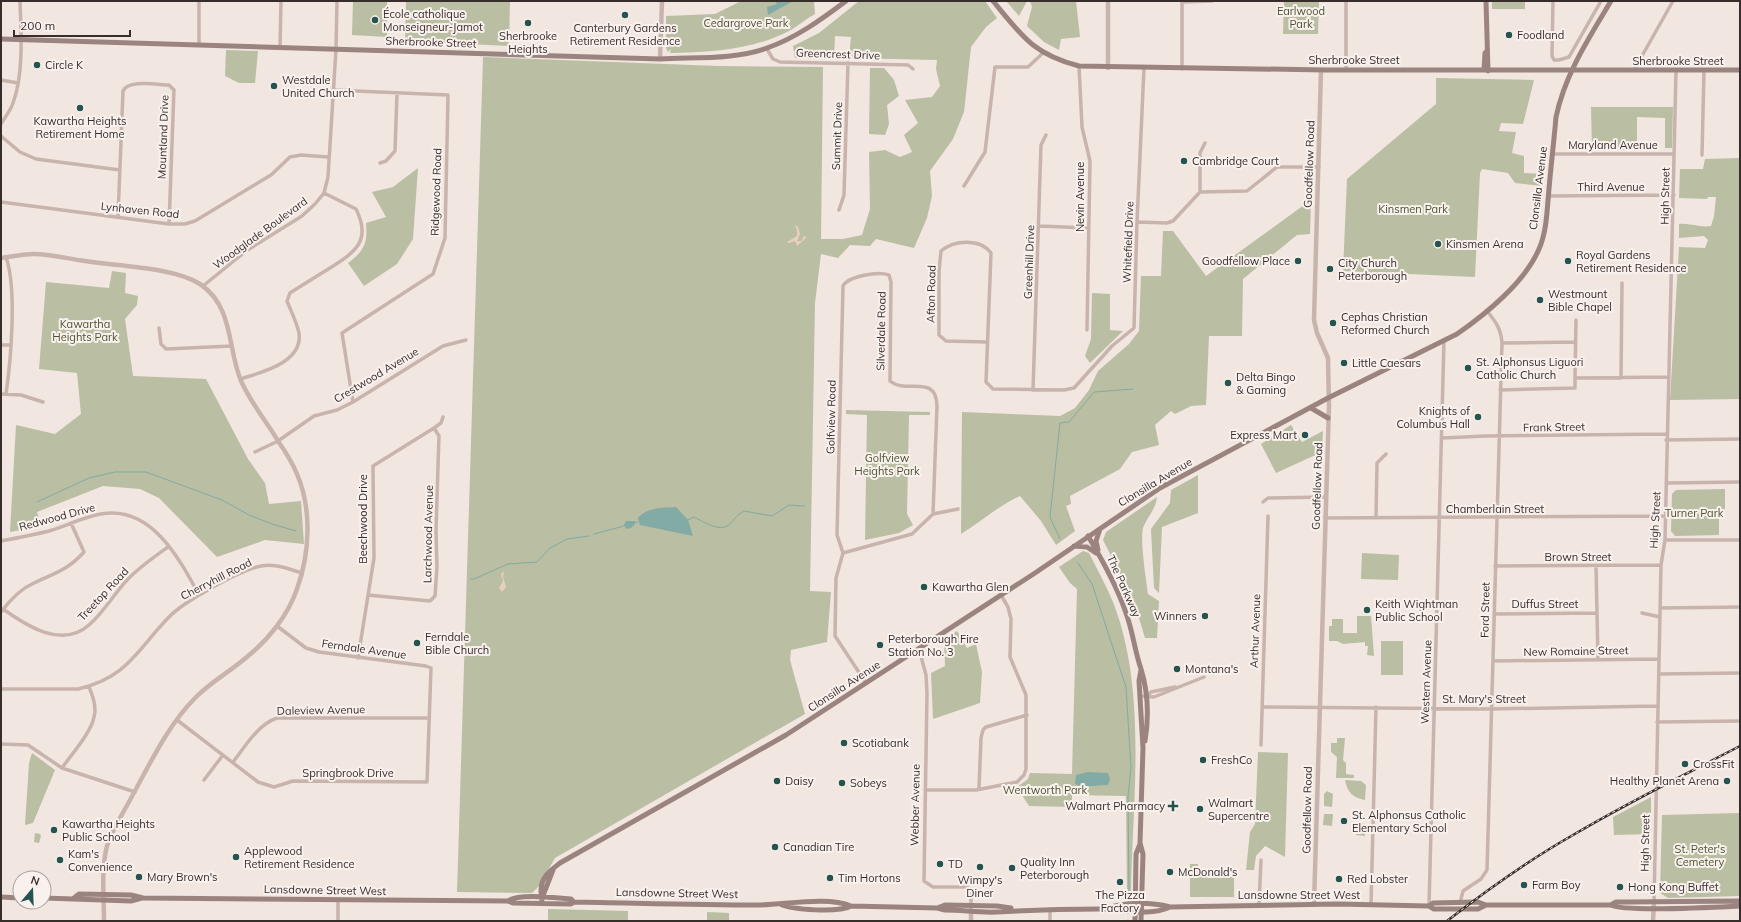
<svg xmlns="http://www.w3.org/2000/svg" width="1741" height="922" font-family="Mulish,sans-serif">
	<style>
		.green { fill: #babea2 }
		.sand { fill: #e8d0bb }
		.water { fill: #82aba5 }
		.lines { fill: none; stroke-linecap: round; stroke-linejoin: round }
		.stream { stroke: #82aba5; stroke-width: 1 }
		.minor { stroke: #c8b4ad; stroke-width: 3.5 }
		.tertiary { stroke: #c8b4ad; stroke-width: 4.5 }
		.secondary { stroke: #9b847f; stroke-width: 5 }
		.rail-casing { stroke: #372d2b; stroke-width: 2.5 }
		.rail { stroke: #f9f1ed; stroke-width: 1; stroke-dasharray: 3; stroke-linecap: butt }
		.poi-dot { fill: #25544e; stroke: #f9f1ed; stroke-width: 1.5 }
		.labels { text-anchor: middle; stroke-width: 4; stroke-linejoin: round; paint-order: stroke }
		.park-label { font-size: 11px; fill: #4d5331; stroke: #f9f1ed }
		.poi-label { font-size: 11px; fill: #372d2b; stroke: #f9f1ed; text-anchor: start }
		.street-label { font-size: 11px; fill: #372d2b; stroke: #f9f1ed }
	</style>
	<rect width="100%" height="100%" fill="#f1e6e0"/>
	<path class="green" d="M353 1H387V37L352 35Z
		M406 1H510L509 46 405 41Z
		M741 1H814L815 14C806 19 798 26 789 31 752 50 711 52 670 53L671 49 668 52 666 48V16L715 14Z
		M859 1H985L997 18 986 27 971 47 964 112 953 139 930 171 932 196 927 218 914 248 876 239 870 246 850 245 838 258 821 254 815 303 810 591 831 592 827 642 791 650 790 660 805 714 555 858 539 886 532 893 457 892 483 57 718 66 823 67 821 239H843L862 235 870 209 869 152 885 150 900 157 912 152 904 135 918 123 905 100 932 97 940 86 936 69 937 60 849 58 851 37 835 36 834 58H795L793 46 819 33Z
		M1006 1H1027L1019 16Z
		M1030 1H1076L1080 37 1061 39 1059 50 1044 42 1027 26 1032 7Z
		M1284 1H1319L1318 34H1283Z
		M1492 1H1525V9H1492Z
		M226 50 258 51 255 83H239L225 76Z
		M870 68H884L894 80 899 96 887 105 889 124 885 135 869 134Z
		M1436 78 1534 80 1523 124 1501 123 1499 131 1516 132 1512 153 1524 156V173L1544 174 1542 186 1515 183 1508 173 1482 169 1480 173 1475 277 1343 271 1347 179 1436 104Z
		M1591 107H1673L1672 148H1665V118L1637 117V149L1592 150Z
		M1740 158V399L1670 400 1679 247 1705 248 1708 240 1704 236 1679 238V224C1690 223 1700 228 1711 226L1714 216 1716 197H1708L1707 199 1679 198 1680 169H1703L1705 159Z
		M418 168 413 239 397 264 364 286 348 263C364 251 368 243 366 223L386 217 372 192 393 187Z
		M1311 200 1310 234 1297 235 1243 279 1242 336H1209L1206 405 1191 406 1175 414 1171 411 1155 425 1159 445 1132 452 1120 469 1070 496 1071 504 1066 506 1075 531 1056 545 1041 521 1020 496C999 505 981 522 961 534L962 412 1060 416 1075 408 1089 390 1098 371 1129 344 1139 331 1141 276H1161L1163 231H1173L1206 276Z
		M112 271 126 273 125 293 138 296 137 305 125 319 133 376 206 379 248 459 265 483 269 504 301 501 304 544 265 540 217 557 159 498 140 489 103 486 37 512 41 526 10 532 16 425 55 434 81 414 77 373 39 369 46 282 109 288Z
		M1092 293 1110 294V330L1123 331 1090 363 1085 356 1091 339Z
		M846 410 930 412V415H909L907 514 913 525 899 533 865 540 867 415 846 414Z
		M1291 425 1302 442 1323 431 1322 452 1276 473 1261 444Z
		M1198 475V513L1162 527 1159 593 1154 588 1151 529 1170 503 1171 490Z
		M1725 489V512L1719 513V535L1675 536 1671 531 1672 494 1676 490Z
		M1157 497C1156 509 1147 517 1143 528 1140 541 1146 579 1148 594L1159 601 1157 638H1145C1135 600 1120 574 1103 540L1106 532Z
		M1083 551 1089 553C1097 569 1106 585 1113 602 1148 692 1132 801 1131 895H1127L1126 796 1072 795V807L1029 806 1017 787 1028 779 1030 773 1072 774 1077 589 1070 583 1059 567Z
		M1362 553 1399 555 1398 580 1361 579Z
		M1357 616H1371L1374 656 1367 655 1368 646H1365V642L1343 644 1337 641H1329V626H1332V619H1343V633H1357Z
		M957 631 967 648 976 644 982 672 980 703 933 719 931 673 945 666 944 640Z
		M1381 641H1403V675H1381Z
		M1337 738H1345L1343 760 1346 763V774L1354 775V778H1336L1337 757 1331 752V743H1337Z
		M1258 752 1288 753 1285 857 1265 846 1256 856 1254 870H1246L1250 832 1255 824Z
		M32 753 55 770 33 823 25 825 29 763Z
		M1345 780 1361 781 1366 785 1365 800C1352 797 1348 793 1345 780Z
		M1327 791 1333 794 1332 807 1324 806V794Z
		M1651 797V834L1614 835 1613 817Z
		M1740 813V896L1668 898 1660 893 1662 815Z
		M1324 814H1333L1332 826 1323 825Z
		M1356 823 1365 824V836L1356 835Z
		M35 833 40 834 41 836 39 843 34 842Z
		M1190 864H1198L1197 877H1234V897H1190Z
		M548 909 628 911V921H548Z
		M707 912 729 913V921H707Z"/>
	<path class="sand" d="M795 225 798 227 800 234 797 241H801L804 236 807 237 797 246 795 241 789 243 787 242 797 236V231Z
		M504 571 503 577 506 587 502 592 499 588 503 581 501 574Z"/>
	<path class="water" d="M775 1H793L768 15 767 7 777 4Z
		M676 507 688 520 693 536 640 525 638 518C647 507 663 508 676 507Z
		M626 521H635V524L631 528 626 529 624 525Z
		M1088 772 1108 773 1110 779 1108 785C1098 785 1084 788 1075 784L1076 775Z"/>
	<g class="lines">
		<path class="stream" d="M37 502 89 478 115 472H146L222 500 249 515 272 524 296 531
			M688 520 694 517C704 522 720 533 730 524 734 519 738 514 744 511L772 516 789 505 805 506
			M634 523 638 522
			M594 534 624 526
			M1060 539 1050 517 1060 423 1069 422 1094 392 1133 389
			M1078 563 1092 584 1126 687 1131 768 1128 796 1129 896
			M471 579H474L508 564 537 562 550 548 567 539 589 536
			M1128 921V920"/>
		<path class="minor" d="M199 1V44
			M1553 1 1552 56 1554 60H1559L1569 57 1601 1
			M280 47 281 1
			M767 49 773 59 780 62 908 65 913 69
			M1079 66 1082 127 1090 161 1087 330
			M1182 69V2L1212 1
			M1346 70V1
			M1634 70 1673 1
			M1 80 18 83
			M333 90 448 95 445 238 433 274 342 333 353 402
			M1 124C5 117 11 110 13 103 24 74 21 32 20 1
			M1 136 20 152 36 159 120 170
			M1552 154H1674
			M1702 155 1704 71
			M380 163 386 161 395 151 397 93
			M964 186 985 152 995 67H1028L1043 53
			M1200 192V153L1205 143
			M1548 196 1674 195
			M1 202 169 224H185L195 221 271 175 290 157 301 155 328 157
			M839 210 844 195 848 63
			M118 217 123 91C128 79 158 85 169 85L174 90 169 224
			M1137 222 1167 223 1173 221 1200 192 1247 191 1277 167H1319
			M1039 226 1089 228
			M6 257C17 288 11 360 6 394
			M203 286 246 251 302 216 315 204 324 193 328 177 336 49 337 1
			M159 328 161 344 166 349 232 346
			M987 342 946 341 939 335V271L941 251C954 240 980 238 991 253L986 382 993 389 1064 390 1074 388 1112 346 1134 328 1137 222 1144 68
			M1502 343 1575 342
			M1 345H10
			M1575 378 1576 320
			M1621 378 1622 283
			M241 379C261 372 303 363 299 333 297 323 291 311 287 301L290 293C304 284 317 276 330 268 355 252 372 241 356 209L324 193
			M1033 390 1041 145 1046 135
			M1500 390 1575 388V378L1669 377
			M1 394 21 395 43 402
			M1442 438 1486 436 1666 434
			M1666 440 1740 439
			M255 452 278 441 314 416 337 410 353 402 443 346 466 340
			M1666 483 1740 482
			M1263 502 1268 498 1325 497
			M1325 518 1665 516
			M1376 518 1377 463 1386 454
			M1665 540H1740
			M1 541C17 538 33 535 49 531 66 526 83 517 101 514 151 505 179 558 199 595
			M843 553 837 535 843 286C848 276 879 271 889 275L891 282 890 381C907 395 936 373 937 406L933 514
			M1495 566 1661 565
			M1596 566 1598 660
			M368 595 430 601 435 596 437 567 436 530 439 436 434 428
			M1660 608 1740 607
			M3 609C27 626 62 649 89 625 105 611 115 592 129 578 141 566 154 557 168 547
			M1 612C10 600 20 589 34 583 55 573 68 570 84 552L71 523
			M1642 613 1660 617
			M1494 614 1597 613
			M919 649 926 675 927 693 924 881 933 887H967L971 890V905
			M358 658 374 558 373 466 434 428 441 423 443 417
			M1493 661 1659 659
			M1659 674 1740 673
			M866 683 835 636 836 578 843 553 912 534 933 514 958 509
			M1 689H78C128 677 136 651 169 617 183 602 240 570 261 566 274 563 289 569 302 573
			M1140 696 1154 697 1204 677
			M1147 696 1151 692 1175 687
			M1262 707 1491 709 1657 706
			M177 720 258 782 274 787 293 781 427 782 431 668 426 666 319 652 306 648 277 626
			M1657 722 1740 721
			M1 744 28 745 62 768 135 792
			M1261 745 1268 516
			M233 762C245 747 257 725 277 718H429
			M62 768C71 755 91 733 94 717 97 707 93 696 89 687
			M204 780 223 755
			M979 788 981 738 983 730 986 727 1027 715
			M925 790H976L1017 782 1024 775 1026 769V695L1010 657 1011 619 1008 607 1001 595
			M1654 902 1661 565 1665 540 1676 71
			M1460 903 1463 891 1481 879 1487 870 1502 343C1501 329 1496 322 1487 311
			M1259 905 1261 860
			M1371 905 1376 707
			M1429 906 1444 340
			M338 921V900
			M1050 921V909"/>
		<path class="tertiary" d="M660 59 662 1
			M1108 68V1
			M1 258C11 257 23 254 34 254 51 254 68 259 85 261 116 266 174 267 200 284 234 307 227 347 241 381 251 403 266 421 278 441 285 451 292 462 297 474 312 509 310 553 297 589 288 615 269 639 248 656 231 671 212 681 196 697 167 726 150 764 130 800 122 815 112 830 107 846 101 869 104 897 104 921
			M1314 904 1329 406 1328 358 1317 333 1314 320 1321 70
			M971 921V909
			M1653 921 1654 902"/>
		<path class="secondary" d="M993 1C1022 36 1033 54 1079 66L1325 70H1740
			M1486 1 1488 71
			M1 39 660 59C695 57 734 60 767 48 796 38 822 19 846 1
			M1484 70 1485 53 1487 51
			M1311 408 1328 418
			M1088 536C1103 561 1118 588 1127 616 1133 633 1135 652 1141 669 1148 692 1149 717 1145 741
			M1074 546 1087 547 1096 553
			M1098 550 1096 541 1100 529
			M1141 670 1139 681 1143 748 1140 843 1143 854 1141 921
			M1 897 20 898
			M44 898 131 901 142 898
			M74 898 79 894 131 895 143 898 508 901 513 903 571 904 574 902C635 903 696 905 757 905 784 905 827 896 851 906L937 908 945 910C962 910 980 913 997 912 1031 910 1066 909 1101 909 1123 909 1149 917 1170 907
			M542 898 553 870
			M508 901C519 893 556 898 571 899L574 902
			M542 903C542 898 541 895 541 890 541 877 551 870 560 863L786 735 1035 573 1160 488 1328 398 1457 334C1486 314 1525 282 1539 249 1547 231 1547 209 1549 189 1551 165 1554 141 1556 117 1565 74 1589 38 1611 1
			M780 904C793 910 838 913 851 906
			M1611 905 1616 902H1628L1740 901
			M1429 906 1434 909H1478L1486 905H1611C1622 912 1721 907 1740 906
			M937 908 945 905 997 906 1011 908
			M1107 908C1125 902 1151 902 1170 907L1337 904 1429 906 1433 903 1478 902 1486 905
			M1135 921 1136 854 1140 844"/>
		<defs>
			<path id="rail" d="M1447 921C1487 890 1529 860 1573 835 1627 803 1684 775 1740 746"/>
		</defs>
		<use href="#rail" class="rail-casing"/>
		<use href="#rail" class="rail"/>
	</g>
	<g class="poi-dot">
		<circle cx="625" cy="15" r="4"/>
		<circle cx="375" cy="20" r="4"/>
		<circle cx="528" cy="23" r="4"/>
		<circle cx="1509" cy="35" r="4"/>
		<circle cx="37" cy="65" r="4"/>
		<circle cx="274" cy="86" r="4"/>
		<circle cx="80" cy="108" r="4"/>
		<circle cx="1184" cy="161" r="4"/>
		<circle cx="1438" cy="244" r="4"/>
		<circle cx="1298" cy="261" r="4"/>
		<circle cx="1568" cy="261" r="4"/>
		<circle cx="1330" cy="269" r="4"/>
		<circle cx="1540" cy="300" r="4"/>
		<circle cx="1333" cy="323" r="4"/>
		<circle cx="1344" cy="363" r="4"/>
		<circle cx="1468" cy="368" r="4"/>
		<circle cx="1228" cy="383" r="4"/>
		<circle cx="1478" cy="417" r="4"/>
		<circle cx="1305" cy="435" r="4"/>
		<circle cx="924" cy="587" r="4"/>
		<circle cx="1367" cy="610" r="4"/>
		<circle cx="1205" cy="616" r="4"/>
		<circle cx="417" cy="643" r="4"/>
		<circle cx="880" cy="645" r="4"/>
		<circle cx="1177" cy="669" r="4"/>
		<circle cx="844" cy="743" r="4"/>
		<circle cx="1203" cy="760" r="4"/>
		<circle cx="1685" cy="764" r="4"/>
		<circle cx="777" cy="781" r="4"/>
		<circle cx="1727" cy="781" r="4"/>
		<circle cx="842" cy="783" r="4"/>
		<path d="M1171 800h4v4h4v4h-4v4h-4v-4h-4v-4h4z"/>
		<circle cx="1200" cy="809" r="4"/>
		<circle cx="1344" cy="821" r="4"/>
		<circle cx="54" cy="830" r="4"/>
		<circle cx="775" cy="847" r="4"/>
		<circle cx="236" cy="857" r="4"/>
		<circle cx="60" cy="860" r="4"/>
		<circle cx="940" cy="864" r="4"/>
		<circle cx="980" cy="867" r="4"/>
		<circle cx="1012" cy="868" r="4"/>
		<circle cx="1170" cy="872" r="4"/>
		<circle cx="139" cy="877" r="4"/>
		<circle cx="830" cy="878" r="4"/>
		<circle cx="1339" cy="879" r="4"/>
		<circle cx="1120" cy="882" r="4"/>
		<circle cx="1524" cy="885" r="4"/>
		<circle cx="1620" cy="887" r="4"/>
	</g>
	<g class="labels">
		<g class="park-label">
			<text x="1301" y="15">Earlwood<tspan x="1301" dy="13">Park</tspan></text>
			<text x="746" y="27">Cedargrove Park</text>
			<text x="1413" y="213">Kinsmen Park</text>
			<text x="85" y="328">Kawartha<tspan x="85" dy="13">Heights Park</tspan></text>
			<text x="887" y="462">Golfview<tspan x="887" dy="13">Heights Park</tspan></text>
			<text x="1694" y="517">Turner Park</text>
			<text x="1045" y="794">Wentworth Park</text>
			<text x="1700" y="853">St. Peter's<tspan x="1700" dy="13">Cemetery</tspan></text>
		</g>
		<g class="poi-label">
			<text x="383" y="18">École catholique<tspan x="383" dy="13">Monseigneur-Jamot</tspan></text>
			<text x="625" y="32" text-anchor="middle">Canterbury Gardens<tspan x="625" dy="13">Retirement Residence</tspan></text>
			<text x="1517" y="39">Foodland</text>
			<text x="528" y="40" text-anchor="middle">Sherbrooke<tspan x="528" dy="13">Heights</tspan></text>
			<text x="45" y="69">Circle K</text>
			<text x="282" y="84">Westdale<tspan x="282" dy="13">United Church</tspan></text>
			<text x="80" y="125" text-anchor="middle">Kawartha Heights<tspan x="80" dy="13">Retirement Home</tspan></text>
			<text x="1192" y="165">Cambridge Court</text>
			<text x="1446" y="248">Kinsmen Arena</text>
			<text x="1576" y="259">Royal Gardens<tspan x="1576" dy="13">Retirement Residence</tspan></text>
			<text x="1290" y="265" text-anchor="end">Goodfellow Place</text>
			<text x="1338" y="267">City Church<tspan x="1338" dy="13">Peterborough</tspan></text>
			<text x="1548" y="298">Westmount<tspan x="1548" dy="13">Bible Chapel</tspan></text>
			<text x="1341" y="321">Cephas Christian<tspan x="1341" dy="13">Reformed Church</tspan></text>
			<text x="1476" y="366">St. Alphonsus Liguori<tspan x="1476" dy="13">Catholic Church</tspan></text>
			<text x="1352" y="367">Little Caesars</text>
			<text x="1236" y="381">Delta Bingo<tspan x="1236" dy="13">&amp; Gaming</tspan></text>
			<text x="1470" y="415" text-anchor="end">Knights of<tspan x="1470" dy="13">Columbus Hall</tspan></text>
			<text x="1297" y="439" text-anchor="end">Express Mart</text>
			<text x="932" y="591">Kawartha Glen</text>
			<text x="1375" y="608">Keith Wightman<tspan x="1375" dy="13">Public School</tspan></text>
			<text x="1197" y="620" text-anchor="end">Winners</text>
			<text x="425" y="641">Ferndale<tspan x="425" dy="13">Bible Church</tspan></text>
			<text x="888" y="643">Peterborough Fire<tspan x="888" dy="13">Station No. 3</tspan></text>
			<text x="1185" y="673">Montana's</text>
			<text x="852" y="747">Scotiabank</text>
			<text x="1211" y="764">FreshCo</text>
			<text x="1693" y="768">CrossFit</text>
			<text x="785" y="785">Daisy</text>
			<text x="1719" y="785" text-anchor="end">Healthy Planet Arena</text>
			<text x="850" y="787">Sobeys</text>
			<text x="1208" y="807">Walmart<tspan x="1208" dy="13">Supercentre</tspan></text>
			<text x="1165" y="810" text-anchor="end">Walmart Pharmacy</text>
			<text x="1352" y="819">St. Alphonsus Catholic<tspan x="1352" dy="13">Elementary School</tspan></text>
			<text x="62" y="828">Kawartha Heights<tspan x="62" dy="13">Public School</tspan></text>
			<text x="783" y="851">Canadian Tire</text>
			<text x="244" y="855">Applewood<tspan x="244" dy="13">Retirement Residence</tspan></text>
			<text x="68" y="858">Kam's<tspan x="68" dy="13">Convenience</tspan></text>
			<text x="1020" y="866">Quality Inn<tspan x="1020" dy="13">Peterborough</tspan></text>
			<text x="948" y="868">TD</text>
			<text x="1178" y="876">McDonald's</text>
			<text x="147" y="881">Mary Brown's</text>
			<text x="838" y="882">Tim Hortons</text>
			<text x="1347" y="883">Red Lobster</text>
			<text x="980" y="884" text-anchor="middle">Wimpy's<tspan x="980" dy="13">Diner</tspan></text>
			<text x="1532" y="889">Farm Boy</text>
			<text x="1628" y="891">Hong Kong Buffet</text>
			<text x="1120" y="899" text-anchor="middle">The Pizza<tspan x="1120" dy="13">Factory</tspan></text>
		</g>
		<g class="street-label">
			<text transform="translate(431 42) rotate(2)" y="4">Sherbrooke Street</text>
			<text transform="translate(838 54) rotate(2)" y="4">Greencrest Drive</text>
			<text x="1354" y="64">Sherbrooke Street</text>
			<text x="1678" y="65">Sherbrooke Street</text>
			<text transform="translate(837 136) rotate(-88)" y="4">Summit Drive</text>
			<text transform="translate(163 137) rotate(-88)" y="4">Mountland Drive</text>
			<text x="1613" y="149">Maryland Avenue</text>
			<text transform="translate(1309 164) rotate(-88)" y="4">Goodfellow Road</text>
			<text x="1611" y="191">Third Avenue</text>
			<text transform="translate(1538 188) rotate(-83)" y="4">Clonsilla Avenue</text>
			<text transform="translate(436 192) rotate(-88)" y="4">Ridgewood Road</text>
			<text transform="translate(1665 196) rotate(-89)" y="4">High Street</text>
			<text transform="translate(1080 197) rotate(-90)" y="4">Nevin Avenue</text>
			<text transform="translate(140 210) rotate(6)" y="4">Lynhaven Road</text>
			<text transform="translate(260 233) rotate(-36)" y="4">Woodglade Boulevard</text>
			<text transform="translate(1128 242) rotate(-88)" y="4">Whitefield Drive</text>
			<text transform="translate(1029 262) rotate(-88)" y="4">Greenhill Drive</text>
			<text transform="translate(931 294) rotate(-89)" y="4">Afton Road</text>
			<text transform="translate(881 331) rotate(-89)" y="4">Silverdale Road</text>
			<text transform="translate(376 375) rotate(-31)" y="4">Crestwood Avenue</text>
			<text transform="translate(831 417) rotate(-89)" y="4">Golfview Road</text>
			<text transform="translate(1554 427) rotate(-1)" y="4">Frank Street</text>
			<text transform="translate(1155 482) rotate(-31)" y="4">Clonsilla Avenue</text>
			<text transform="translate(1317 486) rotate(-88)" y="4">Goodfellow Road</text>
			<text x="1495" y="513">Chamberlain Street</text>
			<text transform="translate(57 517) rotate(-15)" y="4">Redwood Drive</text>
			<text transform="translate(363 519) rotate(-90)" y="4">Beechwood Drive</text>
			<text transform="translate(1655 520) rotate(-87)" y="4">High Street</text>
			<text transform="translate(428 534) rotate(-89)" y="4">Larchwood Avenue</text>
			<text x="1578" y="561">Brown Street</text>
			<text transform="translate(216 579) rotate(-27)" y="4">Cherryhill Road</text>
			<text transform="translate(1124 586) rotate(66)" y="4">The Parkway</text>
			<text transform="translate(103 594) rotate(-47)" y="4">Treetop Road</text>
			<text x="1545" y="608">Duffus Street</text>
			<text transform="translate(1485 610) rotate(-89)" y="4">Ford Street</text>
			<text transform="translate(1255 631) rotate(-88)" y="4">Arthur Avenue</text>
			<text transform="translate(364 649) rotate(8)" y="4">Ferndale Avenue</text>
			<text transform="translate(1576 651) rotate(-1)" y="4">New Romaine Street</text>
			<text transform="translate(1426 682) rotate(-88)" y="4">Western Avenue</text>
			<text transform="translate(844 686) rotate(-33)" y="4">Clonsilla Avenue</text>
			<text x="1484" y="703">St. Mary's Street</text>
			<text transform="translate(321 710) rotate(-1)" y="4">Daleview Avenue</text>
			<text x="348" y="777">Springbrook Drive</text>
			<text transform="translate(915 805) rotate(-89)" y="4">Webber Avenue</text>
			<text transform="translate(1307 810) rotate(-89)" y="4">Goodfellow Road</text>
			<text transform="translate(1645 843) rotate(-89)" y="4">High Street</text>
			<text transform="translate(325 890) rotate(1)" y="4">Lansdowne Street West</text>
			<text transform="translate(677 893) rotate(1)" y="4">Lansdowne Street West</text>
			<text x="1299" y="899">Lansdowne Street West</text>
		</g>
	</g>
	<rect width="1741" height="922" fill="none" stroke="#372d2b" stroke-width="4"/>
	<g transform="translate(32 890) rotate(19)"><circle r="19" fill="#f9f1ed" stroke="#aba39f"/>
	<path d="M0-3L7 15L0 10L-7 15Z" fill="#25544e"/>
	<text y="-6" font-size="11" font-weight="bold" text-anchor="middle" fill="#372d2b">N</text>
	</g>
	<path d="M14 30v6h116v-6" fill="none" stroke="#372d2b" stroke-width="2"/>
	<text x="20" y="30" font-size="12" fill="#372d2b" stroke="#f9f1ed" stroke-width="3" paint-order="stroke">200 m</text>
</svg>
